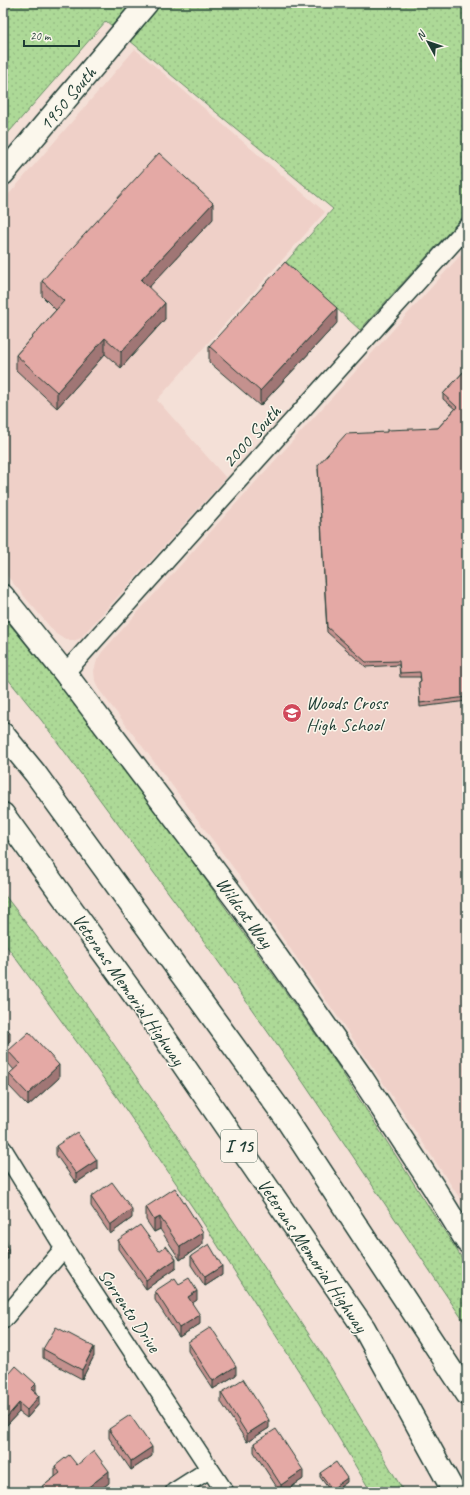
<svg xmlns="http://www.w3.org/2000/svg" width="470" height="1495" font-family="Caveat,sans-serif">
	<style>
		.built { fill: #efd0c8 }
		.grass { fill: url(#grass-dots); stroke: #668b66 }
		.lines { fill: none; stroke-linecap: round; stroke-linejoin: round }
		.street-casing { stroke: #1f3d34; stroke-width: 20 }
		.secondary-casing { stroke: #1f3d34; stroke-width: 25 }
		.highway-casing { stroke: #1f3d34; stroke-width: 25 }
		.street { stroke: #fbf7ec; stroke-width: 17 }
		.secondary { stroke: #fbf7ec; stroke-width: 22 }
		.highway { stroke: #fbf7ec; stroke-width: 22 }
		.wall { fill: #c4918e; stroke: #1f3d34 }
		.shaded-wall { fill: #a07674; stroke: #1f3d34 }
		.building { fill: #e4a9a5; stroke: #1f3d34 }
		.labels { text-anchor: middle; stroke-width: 3; stroke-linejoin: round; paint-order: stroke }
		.shield { fill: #fbf7ec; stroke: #61756b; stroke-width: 1 }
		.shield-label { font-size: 18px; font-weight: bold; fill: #1f3d34 }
		.street-label { font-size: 19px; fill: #1f3d34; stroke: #fbf7ec }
		.poi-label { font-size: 19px; fill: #1f3d34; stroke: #fbf7ec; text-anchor: start }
	</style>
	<defs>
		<pattern id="grass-dots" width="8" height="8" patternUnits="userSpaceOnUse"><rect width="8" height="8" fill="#add997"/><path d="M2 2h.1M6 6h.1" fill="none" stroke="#94bb83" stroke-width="1.8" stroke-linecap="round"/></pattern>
	</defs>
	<rect width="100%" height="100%" fill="#f4e0d7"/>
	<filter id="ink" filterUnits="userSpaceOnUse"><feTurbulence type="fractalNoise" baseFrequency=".025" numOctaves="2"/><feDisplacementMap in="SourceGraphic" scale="8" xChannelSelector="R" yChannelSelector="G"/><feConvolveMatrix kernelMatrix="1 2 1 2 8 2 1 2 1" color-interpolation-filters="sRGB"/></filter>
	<g filter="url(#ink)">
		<path class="built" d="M135 49 325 212 157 400 226 478 84 634 81 638 73 641 64 639 56 634 3 571V201Z
			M467 248V1209L374 1069 241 878 171 784 100 691 95 681 94 671 97 660 102 652Z"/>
		<path class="grass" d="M3 3H467V212L360 330 286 262 333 209 106 21 3 139Z
			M3 616 60 686 146 796 336 1063 467 1266V1326L303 1082 196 930 42 721 3 673Z
			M3 893 66 975 179 1139 328 1363 404 1492H371L302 1376 202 1221 117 1097 3 941Z"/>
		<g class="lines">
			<defs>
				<path id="street" d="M65 673 467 227
					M3 1149 64 1248 225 1492
					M3 1320 64 1248
					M174 1492 210 1469"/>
				<path id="secondary" d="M3 174 147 3
					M3 596 65 673 241 906 362 1078 434 1188 467 1242"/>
				<path id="highway" d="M3 734 35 773 285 1117 467 1394
					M3 814 158 1028 364 1328 454 1492"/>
			</defs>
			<use href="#street" class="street-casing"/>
			<use href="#secondary" class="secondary-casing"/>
			<use href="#highway" class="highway-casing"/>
			<use href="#street" class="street"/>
			<use href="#secondary" class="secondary"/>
			<use href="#highway" class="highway"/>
		</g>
		<path class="wall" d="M213 219 148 288 165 319 121 368 105 354 57 408 16 370V355L56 310 42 296V281Z
			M337 323 260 406 209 362V346Z
			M467 368V701L420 707 419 682 421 681 420 677H400L399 665 366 667 327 632 318 469 387 432 438 428 455 409 443 399V394Z
			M8 1051 59 1078 28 1106 9 1086V1074L14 1070 8 1063Z
			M56 1146 97 1169 76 1183 56 1155Z
			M91 1197 132 1218 110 1234 91 1206Z
			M146 1207 203 1244 180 1260 160 1229 154 1232 146 1220Z
			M118 1240 159 1251 176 1268 146 1289 118 1249Z
			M191 1256 222 1275 205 1286 191 1265Z
			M179 1284 197 1300 192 1303 200 1324 179 1337 155 1300V1291Z
			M188 1342 236 1375 213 1389 188 1351Z
			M43 1349 94 1356 82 1379 43 1358Z
			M3 1381 36 1393 39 1404 27 1418 19 1412 6 1426 3 1424Z
			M221 1393 269 1428 247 1442 221 1402Z
			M109 1429 152 1456 131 1470 109 1438Z
			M254 1443 303 1479 284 1492H280L254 1452Z
			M77 1465 109 1483 97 1492H37V1491L55 1477V1466Z
			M320 1473 347 1482 333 1492H331L320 1477Z"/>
		<path class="shaded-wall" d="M213 203V219L141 296V280Z
			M165 303V319L121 368V352Z
			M337 308V323L260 406V391Z
			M105 338V354L57 408V392Z
			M10 1032V1041L3 1047V1038Z
			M59 1065V1078L28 1106V1094Z
			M97 1160V1169L76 1183V1174Z
			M132 1209V1218L110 1234V1225Z
			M160 1217V1229L154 1232V1220Z
			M203 1232V1244L180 1260V1247Z
			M8 1250V1259L3 1260V1251Z
			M176 1259V1268L146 1289V1280Z
			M222 1266V1275L205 1286V1277Z
			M197 1291V1300L188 1306V1297Z
			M200 1315V1324L179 1337V1328Z
			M94 1347V1356L82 1379V1370Z
			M236 1366V1375L213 1389V1381Z
			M36 1384V1393L31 1389Z
			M39 1396V1404L27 1418V1410Z
			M19 1403V1412L6 1426V1418Z
			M269 1420V1428L247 1442V1434Z
			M152 1447V1456L131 1470V1461Z
			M303 1470V1479L284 1492H281V1485Z
			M109 1471V1483L97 1492H82Z
			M347 1478V1482L333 1492H332V1489Z"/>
		<path class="building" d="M159 153 213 203 141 280 165 303 121 352 105 338 57 392 16 355 64 301 42 281Z
			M285 262 337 308 260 391 209 346Z
			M467 368V697L420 703 419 682 421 681 420 672 400 673 399 661 366 662 327 627 318 465 346 434 387 432V430L438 428 457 407 443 394Z
			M3 1025 10 1032 3 1038Z
			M29 1032 59 1065 28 1094 9 1074 20 1064 8 1051Z
			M77 1132 97 1160 76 1174 56 1146Z
			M112 1182 132 1209 110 1225 91 1197Z
			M175 1188 203 1232 180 1247 160 1217 154 1220 146 1207Z
			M140 1225 159 1251 166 1246 176 1259 146 1280 118 1240Z
			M3 1230 8 1250 3 1251Z
			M209 1244 222 1266 205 1277 191 1256Z
			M175 1278 179 1284 189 1278 197 1291 188 1297 200 1315 179 1328 155 1291Z
			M56 1327 94 1347 82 1370 43 1349Z
			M211 1327 236 1366 213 1381 188 1342Z
			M16 1366 36 1384 31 1389 39 1396 27 1410 19 1403 6 1418 3 1415V1381Z
			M243 1379 269 1420 247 1434 221 1393Z
			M130 1415 152 1447 131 1461 109 1429Z
			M276 1429 303 1470 281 1485 254 1443Z
			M94 1451 109 1471 82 1492H38L37 1491 60 1473 55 1466 69 1455 77 1465Z
			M336 1462 347 1478 332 1489 320 1473Z"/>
	</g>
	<defs>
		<symbol id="school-disc" viewBox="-11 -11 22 22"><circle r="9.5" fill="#d1495b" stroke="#fbf7ec"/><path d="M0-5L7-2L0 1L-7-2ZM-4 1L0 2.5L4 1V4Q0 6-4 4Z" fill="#fff"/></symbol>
	</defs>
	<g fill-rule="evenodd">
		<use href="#school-disc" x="281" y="702" width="22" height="22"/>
	</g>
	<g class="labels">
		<rect class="shield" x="221" y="1130" width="36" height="32" rx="3"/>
		<g class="shield-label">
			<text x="239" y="1152">I 15</text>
		</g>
		<g class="street-label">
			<text transform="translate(67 98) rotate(-50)" y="7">1950 South</text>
			<text transform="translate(251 436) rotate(-48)" y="7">2000 South</text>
			<text transform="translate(245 912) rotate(54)" y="7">Wildcat Way</text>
			<text transform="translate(129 989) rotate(55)" y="7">Veterans Memorial Highway</text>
			<text transform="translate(313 1255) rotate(56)" y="7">Veterans Memorial Highway</text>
			<text transform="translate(130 1310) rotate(56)" y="7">Sorrento Drive</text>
		</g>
		<g class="poi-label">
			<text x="306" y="709">Woods Cross<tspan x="306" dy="22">High School</tspan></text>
		</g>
	</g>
	<rect width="470" height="1495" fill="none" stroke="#fbf7ec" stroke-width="16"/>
	<rect x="8" y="8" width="454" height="1479" fill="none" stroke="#1f3d34" stroke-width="1.5" filter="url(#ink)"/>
	<g transform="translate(428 42) rotate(310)" stroke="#fbf7ec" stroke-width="3" paint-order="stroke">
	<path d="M0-3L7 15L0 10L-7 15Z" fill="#1f3d34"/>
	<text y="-6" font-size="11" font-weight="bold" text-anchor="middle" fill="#1f3d34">N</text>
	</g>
	<path d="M24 40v6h55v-6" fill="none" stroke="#1f3d34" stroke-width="2"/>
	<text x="30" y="40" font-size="12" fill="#1f3d34" stroke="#fbf7ec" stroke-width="3" paint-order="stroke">20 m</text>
</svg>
